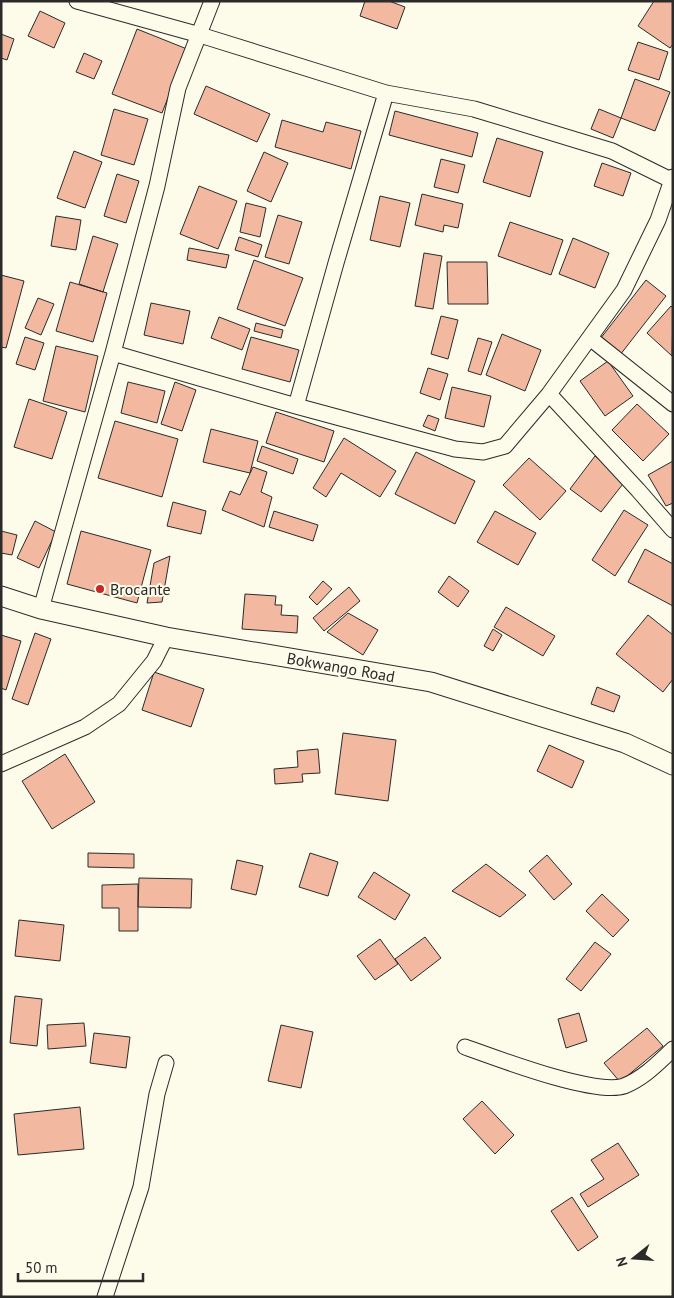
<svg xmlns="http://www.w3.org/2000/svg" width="674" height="1298" font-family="'PT Sans',sans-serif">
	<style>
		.building { fill: #f2b8a0; stroke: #2b2b2b }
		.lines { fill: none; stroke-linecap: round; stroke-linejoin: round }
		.minor-casing { stroke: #2b2b2b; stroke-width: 17 }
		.tertiary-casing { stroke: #2b2b2b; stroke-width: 21 }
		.minor { stroke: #fdfbea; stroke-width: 15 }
		.tertiary { stroke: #fdfbea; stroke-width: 19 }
		.poi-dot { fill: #c62828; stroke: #fdfbea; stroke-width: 2 }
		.labels { text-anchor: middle; stroke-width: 4; stroke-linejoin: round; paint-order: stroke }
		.poi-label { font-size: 16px; fill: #2b2b2b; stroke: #fdfbea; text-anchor: start }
		.street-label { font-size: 16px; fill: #2b2b2b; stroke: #fdfbea }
	</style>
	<rect width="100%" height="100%" fill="#fdfbea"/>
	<path class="building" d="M365 1H389L405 7 397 29 360 16Z
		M654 1H673V44L670 48 638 26Z
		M40 11 65 23 54 48 28 36Z
		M137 29 187 49 162 113 112 94Z
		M1 34 14 39 7 60 1 58Z
		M638 42 668 52 659 80 628 70Z
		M84 53 102 61 94 79 76 72Z
		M635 79 670 92 655 131 621 118Z
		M206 86 270 114 257 142 194 114Z
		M114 109 148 119 134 165 101 155Z
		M599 109 621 118 613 138 591 129Z
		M395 111 478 133 472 157 389 135Z
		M282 120 323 132 326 122 361 131 351 169 275 147Z
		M497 138 543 152 530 197 483 182Z
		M74 151 102 162 85 208 57 198Z
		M264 152 288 163 271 202 247 191Z
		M441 159 465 165 458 193 434 187Z
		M602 163 631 173 623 196 594 186Z
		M117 174 139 181 126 223 104 216Z
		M199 186 237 201 218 249 180 234Z
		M422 194 463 204 458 228 444 225 443 232 415 225Z
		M380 196 410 203 400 247 370 240Z
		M246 203 266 208 260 237 240 232Z
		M278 215 302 222 289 264 265 257Z
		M56 216 81 220 76 250 51 246Z
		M510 222 563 240 551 275 498 256Z
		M93 236 118 244 103 292 79 284Z
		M239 237 262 245 258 257 235 250Z
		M573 238 609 253 595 288 559 274Z
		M189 248 229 255 226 268 187 260Z
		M424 253 442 256 433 309 415 306Z
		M254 260 303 278 285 326 237 309Z
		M447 262H487L488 304H448Z
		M1 275 24 281 6 348 1 347Z
		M646 280 666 296 620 355 600 339Z
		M70 282 107 293 93 342 56 331Z
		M38 298 54 304 41 335 25 328Z
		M151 303 190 311 183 344 144 335Z
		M671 306 673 308 672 356 647 333Z
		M441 316 458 320 448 359 431 354Z
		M219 317 250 329 242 350 211 338Z
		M256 323 283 330 281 338 254 331Z
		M502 334 541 350 525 391 486 375Z
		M25 337 44 343 35 370 16 364Z
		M251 337 299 350 290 382 242 369Z
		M478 338 492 342 481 375 468 371Z
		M56 346 98 356 85 412 43 401Z
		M608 361 633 396 605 416 580 381Z
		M428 368 448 374 440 400 420 393Z
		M128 382 165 391 157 423 121 413Z
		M175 382 196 390 182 431 161 424Z
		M452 387 491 396 484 427 445 418Z
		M29 399 67 412 52 459 14 447Z
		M637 404 669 434 643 461 612 430Z
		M276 412 334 431 324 462 266 443Z
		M428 415 439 419 435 431 423 426Z
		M115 421 178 439 162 497 98 478Z
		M211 429 258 441 250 473 203 462Z
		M344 438 396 471 380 497 341 473 326 497 313 488Z
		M262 446 298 459 293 474 257 461Z
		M416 452 475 481 455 524 395 494Z
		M595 456 626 480 601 512 570 489Z
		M529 458 566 491 540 520 503 485Z
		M673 461V503L666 506 648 475Z
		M253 467 267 472 261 492 272 497 264 527 222 510 230 491 240 495Z
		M173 502 206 511 201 534 167 526Z
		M624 510 648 525 615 576 592 560Z
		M274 511 318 525 313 541 269 527Z
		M495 511 536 533 518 565 477 542Z
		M35 521 56 532 39 568 17 558Z
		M1 531 17 535 12 555 1 553Z
		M81 531 151 550 137 603 67 584Z
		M645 549 673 564V606L628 582Z
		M170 556 162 602 147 603 154 563Z
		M449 576 469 591 458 607 438 592Z
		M323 581 332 589 317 605 309 597Z
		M349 587 360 601 324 631 313 618Z
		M245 594 276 596 275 605H282L281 615 298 616 297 633 242 629Z
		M506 607 555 636 543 656 494 627Z
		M348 613 378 630 363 655 327 632Z
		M648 615 673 635V679L663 692 616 654Z
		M493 629 502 635 493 651 484 646Z
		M35 633 51 639 28 705 12 699Z
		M1 635 21 641 6 690 1 688Z
		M154 672 204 689 191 727 142 710Z
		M597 687 620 696 614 712 591 704Z
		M343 733 396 740 388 801 335 794Z
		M549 745 584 761 572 788 537 771Z
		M318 749 320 773 302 774 303 782 275 784 274 769 298 767 297 751Z
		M65 754 95 802 52 829 22 781Z
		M88 853 134 854V868L88 867Z
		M310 853 338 862 328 896 299 887Z
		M547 855 572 884 554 900 529 871Z
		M237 860 263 866 256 895 231 889Z
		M486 864 526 895 500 917 452 891Z
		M374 872 410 895 395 920 358 897Z
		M139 878 192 879 191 908 138 907Z
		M138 884V931H119V908H102V885Z
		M602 894 629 920 613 937 586 911Z
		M19 920 64 925 60 961 15 956Z
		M425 937 441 958 411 981 395 959Z
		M380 939 398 964 375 980 357 956Z
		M595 942 611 954 581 991 566 979Z
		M15 996 42 999 37 1046 10 1043Z
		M579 1013 587 1041 566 1048 558 1019Z
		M84 1023 86 1046 48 1049 47 1025Z
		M281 1025 313 1032 301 1088 268 1081Z
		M647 1028 663 1046 620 1082 604 1063Z
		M94 1033 130 1037 126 1068 90 1063Z
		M482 1101 514 1135 495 1154 463 1119Z
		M80 1107 84 1149 18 1155 14 1114Z
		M618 1143 639 1175 588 1207 580 1194 604 1179 591 1160Z
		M572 1197 598 1237 578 1251 551 1211Z"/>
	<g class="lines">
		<defs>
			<path id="minor" d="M77 1 200 35 386 93 474 109 612 151 673 181
				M590 338 673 404
				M113 353 296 406 455 449 483 452 505 446 549 394 624 290 658 220 673 177
				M549 394 638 490 673 530
				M296 406 336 263 386 93
				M41 609 113 353 157 186 178 88 212 1
				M1 764 85 727 119 704 154 661 166 637
				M465 1047C496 1058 595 1096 624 1086 644 1078 658 1063 673 1049
				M105 1297 141 1187 157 1094 166 1063"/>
			<path id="tertiary" d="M1 596 41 609 166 637 431 682 625 743 673 765"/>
		</defs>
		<use href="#minor" class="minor-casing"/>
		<use href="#tertiary" class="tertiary-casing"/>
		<use href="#minor" class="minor"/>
		<use href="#tertiary" class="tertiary"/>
	</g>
	<circle class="poi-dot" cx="100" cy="589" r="5"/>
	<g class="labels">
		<g class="poi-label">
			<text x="110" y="595">Brocante</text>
		</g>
		<g class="street-label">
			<text transform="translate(341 667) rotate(10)" y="6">Bokwango Road</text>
		</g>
	</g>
	<rect width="674" height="1298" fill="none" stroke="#2b2b2b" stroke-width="5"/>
	<g transform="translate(634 1258) rotate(253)" stroke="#fdfbea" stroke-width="4" paint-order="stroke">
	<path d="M0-4L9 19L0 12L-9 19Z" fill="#2b2b2b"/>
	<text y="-8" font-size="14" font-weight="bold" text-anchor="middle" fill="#2b2b2b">N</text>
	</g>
	<path d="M18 1273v8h125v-8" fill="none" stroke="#2b2b2b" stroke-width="2.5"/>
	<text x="25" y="1273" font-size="15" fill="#2b2b2b" stroke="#fdfbea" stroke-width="4" paint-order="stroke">50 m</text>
</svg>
